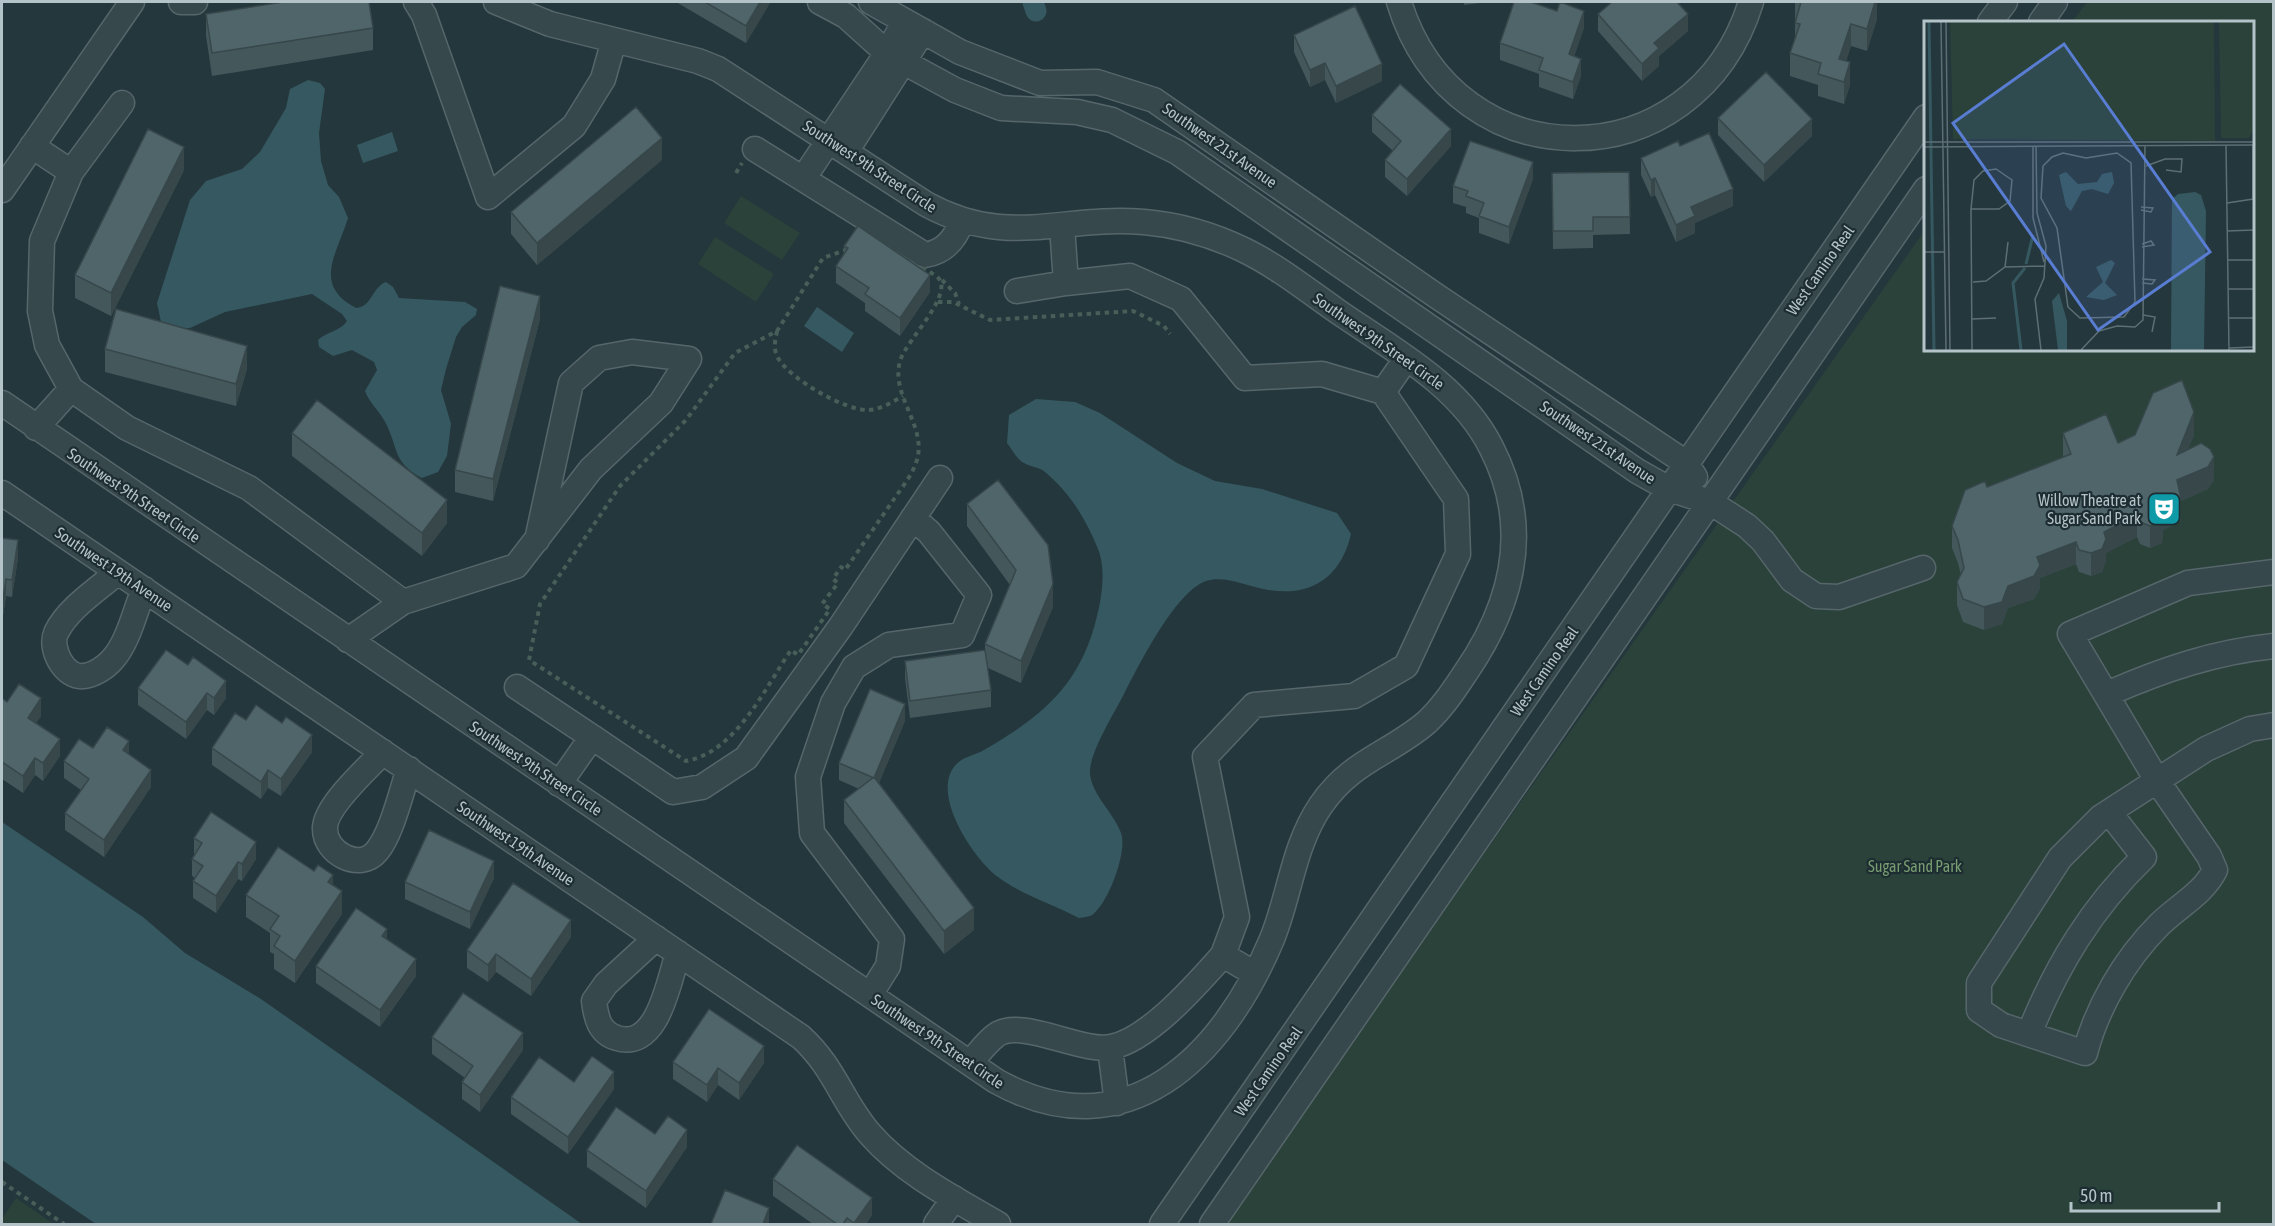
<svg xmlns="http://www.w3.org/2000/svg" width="2275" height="1226" font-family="'Asap Condensed',sans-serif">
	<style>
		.green { fill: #2a423a }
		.water { fill: #365861 }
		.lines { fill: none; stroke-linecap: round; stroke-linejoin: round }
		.canal { stroke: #365861; stroke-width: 21 }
		.minor-casing { stroke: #56666a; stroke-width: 27 }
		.path { stroke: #475e59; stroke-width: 4; stroke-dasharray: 4.5 4.5; stroke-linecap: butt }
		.minor { stroke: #37484c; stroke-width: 24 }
		.wall { fill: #44575b }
		.shaded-wall { fill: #37474a }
		.building { fill: #4f656a; stroke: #37474a; stroke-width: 1.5 }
		.labels { text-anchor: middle; stroke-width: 4.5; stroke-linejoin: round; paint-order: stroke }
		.street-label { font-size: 16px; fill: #b3c3c8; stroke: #1d2d31 }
		.poi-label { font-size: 16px; fill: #b3c3c8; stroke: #1d2d31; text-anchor: end }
		.park-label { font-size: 16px; fill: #789d71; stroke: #1d2d31 }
		.inset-river { fill: none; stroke: #365861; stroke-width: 3 }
		.inset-road { fill: none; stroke: #5d6f74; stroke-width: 1.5 }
		.view { fill: #597dd2; fill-opacity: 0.15; stroke: #597dd2; stroke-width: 3 }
		.inset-edge { fill: none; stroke: #b3c3c8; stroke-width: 3 }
	</style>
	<rect width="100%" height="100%" fill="#24373c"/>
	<path class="green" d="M2087 2H2273V1224H1222L1925 230 1926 350H2252V22H2072Z
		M741 196 800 233 782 260 724 223Z
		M715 237 774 274 756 302 698 264Z
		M16 1198 54 1224H2V1219Z"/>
	<path class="water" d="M308 80 320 83 325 89 319 133 321 161 328 185 339 197 348 218C337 254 312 285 356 308 372 307 372 287 386 282L393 287 399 298 465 302 477 309 476 315 462 327 456 337 446 369 441 390 451 424 447 456 438 472 422 478C391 462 399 446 384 420 378 410 369 402 365 391L377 370 374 362 352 350 333 356 319 347 318 340C326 332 341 331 347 321L342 314 312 294 225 312 190 328H170L161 322 157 303 190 200 206 181 242 169 260 152 286 108 290 89Z
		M392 132 398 151 363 163 357 145Z
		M817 307 854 333 842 352 804 326Z
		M1036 399 1075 402 1100 413 1177 463 1215 481 1262 489 1337 513 1351 534C1341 577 1312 597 1268 590 1249 587 1225 575 1206 581 1175 592 1139 665 1124 694 1115 712 1089 753 1090 773 1091 794 1114 813 1121 833 1128 851 1108 904 1092 915 1089 917 1083 917 1079 918 1053 904 1022 895 998 877 973 859 925 787 960 761 967 756 977 754 984 750 1043 716 1081 684 1097 616 1102 597 1106 568 1098 549 1086 519 1070 493 1045 472 1039 467 1031 467 1024 463 1017 460 1012 449 1007 443L1009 415Z
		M2 822 143 917 185 953 261 999 582 1224H96L2 1160Z"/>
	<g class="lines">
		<path class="canal" d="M1033 2 1036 11"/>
		<defs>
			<path id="minor" d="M181 2H195
				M416 2 424 15 488 197 574 126 603 79 614 40
				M820 2 846 16 887 53 955 90 1001 108 1077 112 1112 120 1177 152 1637 471 1669 489 1710 502 1747 526 1763 541 1792 580 1816 596 1839 597 1923 568
				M871 2 960 52 1040 83 1097 82 1154 100 1435 295 1686 463 1695 477
				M1399 2C1455 184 1695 183 1751 2
				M1990 22 2005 2
				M2041 22 2055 2
				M32 146 71 172 122 103
				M755 149 925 255C945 252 955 239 962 221
				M847 150 923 31
				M803 179 887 53 905 21
				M2 190 132 2
				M1066 283 1130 276 1181 299 1245 378 1322 374 1383 392 1406 359
				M1017 291 1066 283 1062 226
				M71 389 127 428 249 488 403 602 348 640
				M2 403 996 1081C1127 1154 1223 1056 1272 939 1290 895 1293 846 1321 805 1352 760 1390 754 1427 722 1443 707 1454 690 1466 672 1514 602 1532 526 1491 447 1459 384 1393 350 1337 311 1307 290 1277 266 1244 250 1213 235 1179 225 1144 222 1061 215 1008 249 926 204L718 69 698 61 550 24 496 2
				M36 428 71 389 47 345 40 311 42 241 71 172
				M2 493 801 1037C835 1068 842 1102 870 1134 904 1173 955 1199 998 1224
				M118 572C98 589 67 609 56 633 49 649 65 679 84 676 94 675 106 667 112 660 128 643 135 611 144 589
				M2274 572 2188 583 2070 634 2158 782 2209 856 2215 870C2203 894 2178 906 2159 925 2125 959 2097 1007 2085 1053L2001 1025 1979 1010V983L2060 858 2101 817 2206 749 2250 729 2274 725
				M403 602 516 566 591 469 661 403 689 359 632 352 599 358 571 383 537 540
				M517 687 592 737 559 784
				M2107 694C2162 670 2214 652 2274 646
				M592 737 673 792 702 787 746 758 841 626 940 478
				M383 752C368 768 325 806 325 828 324 853 360 872 377 851 392 833 401 792 409 769
				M656 938 606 984 594 1001C596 1017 599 1033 617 1038 658 1051 669 980 678 953
				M1255 974 1223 955 1237 917 1205 757 1254 705 1354 696 1406 666 1458 554 1456 499 1383 392
				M870 995 888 966 892 939 812 833 808 777 833 703 854 667 889 645 962 635 979 595 929 532 913 518
				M2029 1034C2056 967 2091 908 2144 857L2109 812
				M1110 1048 1117 1103
				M970 1063C978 1054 986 1043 995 1036 1019 1016 1080 1053 1111 1047 1149 1040 1198 983 1223 955
				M936 1224 954 1198
				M1162 1224 1926 117
				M1212 1224 1926 189"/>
		</defs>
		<use href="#minor" class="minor-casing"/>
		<path class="path" d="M736 173 742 163
			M861 230 869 232 936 276C958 291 906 340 900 361 890 397 929 427 916 463 911 477 900 490 892 502 876 525 861 547 845 570L841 567 833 579 838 583 822 604 830 609 798 655 791 650C765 688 736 752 686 761L529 660 540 604 620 486 686 420 735 353 777 331 823 258 846 250Z
			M942 280 955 293 959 304
			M938 302H953L990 320 1133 311 1164 326 1170 334
			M777 331C775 341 773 349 778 358 790 379 845 411 869 410 882 409 892 402 903 396
			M2 1182 64 1224"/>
		<use href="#minor" class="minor"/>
	</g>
	<path class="wall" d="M676 2H770V3L746 43Z
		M1464 2H1488L1464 5Z
		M1795 2H1877V19L1867 51 1851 46 1846 61 1850 85 1844 104 1818 96V85L1790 76V53L1795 39Z
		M206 14 373 28V50L212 76 206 36Z
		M1598 14 1688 31 1659 56V66L1642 81 1598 31Z
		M1584 28 1574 56 1581 76 1573 99 1539 87V74L1500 60V43Z
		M1294 35 1382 81 1336 103 1325 80 1310 87 1294 52Z
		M1372 115 1451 146 1407 196 1385 177V160L1393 151 1372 132Z
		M1718 118 1812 136 1764 182 1718 135Z
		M1680 146 1733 206 1695 223V233L1676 242 1655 195 1651 197 1641 175V158Z
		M662 160 537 265 511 234V212Z
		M184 170 111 316 75 298V275Z
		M1629 172 1630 234 1593 235V248L1553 249 1552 173Z
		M1533 179 1509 244 1479 233V218L1466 213V207L1453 203V186Z
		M844 246 930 292 900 336 865 311V303L836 283V266L844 253Z
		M540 319 493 501 455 492V470Z
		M105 349 247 369 236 406 105 372Z
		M292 433 447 523 422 556 292 456Z
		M2063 433 2118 443 2194 435 2188 449 2214 480 2208 489 2181 501V521L2163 530 2162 543 2150 548 2140 544 2137 537 2106 553V561L2102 572 2091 576 2079 572 2076 564 2040 578V588L2034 599 2008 608 2002 624 1984 630 1963 622 1957 605V582L1961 575 1958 563 1952 548V526L1987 487 2063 457Z
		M967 504 1053 607 1021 683 988 668 991 690V707L910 718 905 678V661L985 650V644L1010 585 967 526Z
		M2 538 18 558 12 597 6 596 2 622Z
		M166 650 226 698 214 715 207 710 186 739 138 705V688Z
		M2 698 7 702 41 716 36 723 60 756 43 781 35 775 23 793 2 779Z
		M246 720 312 752 281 796 268 788 261 799 212 765V748Z
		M905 721 879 783 974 930 944 954 844 823V800L859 789 839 780V763Z
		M93 748 129 755 151 787 104 857 65 830V813L81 790 64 778V761Z
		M194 838 256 859 242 881 238 879 216 913 193 898V881L195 878 192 876V859L194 855Z
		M494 878 470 929 405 899V882Z
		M333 885 342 914 295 983 274 969V954L270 952V933L246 917V895Z
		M571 937 531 996 496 972 488 982 467 968V950Z
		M387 939 416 976 380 1027 316 983V966Z
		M432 1037 523 1050 480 1112 462 1099V1082L465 1078 432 1054Z
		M673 1062 764 1063 739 1100 718 1085 707 1102 673 1079Z
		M574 1082 614 1089 568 1154 511 1114V1097Z
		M655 1134 687 1147 646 1208 587 1167V1150Z
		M773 1179 872 1215 866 1224H813L773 1196Z"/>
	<path class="shaded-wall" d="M760 2H770V3L746 43V26Z
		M1875 2H1877V19L1867 51V29Z
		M1584 11V28L1569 72V54Z
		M1688 14V31L1659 56V66L1642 81V64L1654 43Z
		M1851 24V46L1839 82V59Z
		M1581 59V76L1573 99V82Z
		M1850 62V85L1844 104V82Z
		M1325 63V80L1310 87V70Z
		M1382 64V81L1336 103V86Z
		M1812 119V136L1764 182V165Z
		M1451 129V146L1407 196V179Z
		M662 138V160L537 265V243Z
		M184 147V170L111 316V293Z
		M1533 162V179L1509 244V227Z
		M1655 178V195L1651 197V180Z
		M1733 189V206L1695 223V233L1676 242V225L1691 207Z
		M930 275V292L900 336V318Z
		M540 296V319L493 501V479Z
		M247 346V369L236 406V384Z
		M2194 412V435L2177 477V455Z
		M2214 457V480L2208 489 2181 501V521L2163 530 2162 543 2150 548V526L2163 508 2177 480Z
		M447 500V523L422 556V533Z
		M2137 514V537L2106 553V561L2102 572 2091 576V553L2104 532Z
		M18 540V558L12 597V580Z
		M2076 542V564L2040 578V588L2034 599 2008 608 2002 624 1984 630V607L2037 557Z
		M6 579V596L2 622V605Z
		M1053 584V607L1021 683V661Z
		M226 681V698L214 715V698Z
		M207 693V710L186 739V722Z
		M41 698V716L28 735V718Z
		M905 704V721L874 795V778Z
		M312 735V752L281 796V779Z
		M60 739V756L43 781V763Z
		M129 741V758L123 750Z
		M35 758V775L23 793V776Z
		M151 770V787L104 857V840Z
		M268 770V788L261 799V782Z
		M256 842V859L242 881V864Z
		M494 861V878L470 929V912Z
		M238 862V879L216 913V896Z
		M333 875V897L328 882Z
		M342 891V914L295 983V961Z
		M974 908V930L944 954V931Z
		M571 920V937L531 996V979Z
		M387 929V946L382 936Z
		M496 954V972L488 982V965Z
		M416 959V976L380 1027V1010Z
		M523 1033V1050L480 1112V1095Z
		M764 1046V1063L739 1100V1083Z
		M718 1068V1085L707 1102V1085Z
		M614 1072V1089L568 1154V1137Z
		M687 1130V1147L646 1208V1191Z
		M872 1198V1215L866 1224H854Z
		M769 1208V1224H763Z"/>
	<path class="building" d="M283 2H369L373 28 212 53 206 14Z
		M705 2H760L746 26Z
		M1514 2H1531L1557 11 1560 2 1584 11 1569 54 1581 59 1573 82 1539 70 1543 58 1500 43Z
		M1612 2H1677L1688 14 1654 43 1659 48 1642 64 1598 14Z
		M1801 2H1875L1867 29 1851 24 1839 59 1850 62 1844 82 1818 74 1821 63 1790 53 1800 24 1795 23Z
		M1355 6 1382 64 1336 86 1325 63 1310 70 1294 35Z
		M1766 72 1812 119 1764 165 1718 118Z
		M1400 84 1451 129 1407 179 1385 160 1401 141 1372 115Z
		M636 107 662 138 537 243 511 212Z
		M148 129 184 147 111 293 75 275Z
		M1709 133 1733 189 1691 207 1695 216 1676 225 1655 178 1651 180 1641 158 1678 141 1680 146Z
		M1470 141 1533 162 1509 227 1479 216 1484 203 1466 196 1468 191 1453 186Z
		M1629 172 1630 217H1593V231H1553L1552 173Z
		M858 226 930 275 900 318 865 294 869 288 836 266 848 248 844 246Z
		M500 286 540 296 493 479 455 470Z
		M116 309 247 346 236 384 105 349Z
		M2182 380 2194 412 2177 455 2201 443 2210 449 2214 457 2208 467 2177 480 2181 498 2163 508 2162 520 2150 526 2140 522 2137 514 2104 532 2106 539 2102 549 2091 553 2079 550 2076 542 2037 557 2040 565 2034 576 2008 586 2002 602 1984 607 1963 599 1957 582 1964 568 1958 540 1952 526 1965 490 1985 481 1987 487 2071 454 2063 433 2106 414 2118 443 2135 435 2153 393Z
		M317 400 447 500 422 533 292 433Z
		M998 480 1048 545 1053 584 1021 661 985 644 1016 570 967 504Z
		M2 538 18 540 12 580 6 579 2 605Z
		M166 650 188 665 193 657 226 681 214 698 207 693 186 722 138 688Z
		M985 650 991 690 910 701 905 661Z
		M19 684 41 698 28 718 60 739 43 763 35 758 23 776 2 762V698L7 702Z
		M870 689 905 704 874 778 839 763Z
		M256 705 282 723 286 717 312 735 281 779 268 770 261 782 212 748 235 713 246 720Z
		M107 727 129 741 123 750 151 770 104 840 65 813 89 779 64 761 79 739 93 748Z
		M874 777 974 908 944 931 844 800Z
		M211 812 256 842 242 864 238 862 216 896 193 881 203 866 192 859 202 843 194 838Z
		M429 830 494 861 470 912 405 882Z
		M278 847 314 871 318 865 333 875 328 882 342 891 295 961 274 946 280 936 270 929 279 916 246 895Z
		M513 883 571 920 531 979 496 954 488 965 467 950Z
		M356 908 387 929 382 936 416 959 380 1010 316 966Z
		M463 993 523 1033 480 1095 462 1082 473 1066 432 1037Z
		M709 1009 764 1046 739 1083 718 1068 707 1085 673 1062Z
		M592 1056 614 1072 568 1137 511 1097 539 1057 574 1082Z
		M616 1107 655 1134 668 1116 687 1130 646 1191 587 1150Z
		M797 1145 872 1198 854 1223 847 1218 843 1224H837L773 1179Z
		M725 1190 769 1208 763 1224H711Z"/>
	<defs>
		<symbol id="theatre-square" viewBox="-11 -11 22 22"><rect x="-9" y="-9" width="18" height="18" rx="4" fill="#0f9aa8" stroke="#1d2d31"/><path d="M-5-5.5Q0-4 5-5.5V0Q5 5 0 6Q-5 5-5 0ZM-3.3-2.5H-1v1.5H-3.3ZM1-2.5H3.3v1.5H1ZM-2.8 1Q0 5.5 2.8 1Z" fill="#fff"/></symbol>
	</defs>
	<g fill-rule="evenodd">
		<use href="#theatre-square" x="2145" y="490" width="38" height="38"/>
	</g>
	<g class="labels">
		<g class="street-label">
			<text transform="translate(1220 145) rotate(35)" y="6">Southwest 21st Avenue</text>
			<text transform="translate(870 166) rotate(33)" y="6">Southwest 9th Street Circle</text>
			<text transform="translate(1820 270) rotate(-55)" y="6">West Camino Real</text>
			<text transform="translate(1379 341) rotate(35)" y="6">Southwest 9th Street Circle</text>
			<text transform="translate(1598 442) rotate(34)" y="6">Southwest 21st Avenue</text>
			<text transform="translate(134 495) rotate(34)" y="6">Southwest 9th Street Circle</text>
			<text transform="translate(114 569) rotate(34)" y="6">Southwest 19th Avenue</text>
			<text transform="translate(1544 671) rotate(-55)" y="6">West Camino Real</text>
			<text transform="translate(536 768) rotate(34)" y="6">Southwest 9th Street Circle</text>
			<text transform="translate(516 843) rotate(34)" y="6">Southwest 19th Avenue</text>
			<text transform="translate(938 1041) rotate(34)" y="6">Southwest 9th Street Circle</text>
			<text transform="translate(1268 1071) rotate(-55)" y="6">West Camino Real</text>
		</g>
		<g class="poi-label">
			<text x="2141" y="506">Willow Theatre at<tspan x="2141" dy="18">Sugar Sand Park</tspan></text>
		</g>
		<g class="park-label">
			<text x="1915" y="872">Sugar Sand Park</text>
		</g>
	</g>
	<g transform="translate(1924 21)">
		<rect width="330" height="330" fill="#24373c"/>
		<path d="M26 1H290L291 120 29 118ZM295 1H330V108L325 117H297Z" fill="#2a423a"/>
		<path d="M142 151 154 163 173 161 178 153 188 151 190 162 184 173 168 168 158 170 147 190 142 185 135 154ZM271 171 277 174 282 190 280 329H247L248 178 254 173ZM187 239 191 242 181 262 193 274 180 279 162 276 179 261 172 246ZM135 272 143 300V329H134L128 280Z" fill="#365861"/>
		<path class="inset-river" d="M5 1 10 329M102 243 109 214M97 329 89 262 101 247"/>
		<path class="inset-road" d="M17 1 22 329M22 1 26 329M0 121H330M302 124 305 329M109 125V197L120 241M112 125 113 192 122 225 120 257 111 278 117 329M0 126 330 124M139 132 162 137 193 132 207 142 211 281 200 296 156 297 144 286 133 207 117 177 119 145 128 136ZM222 145 241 138H258L257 151 242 149M72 148 88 159 86 180 75 188H47L50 159 59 150ZM303 182 329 178V123M217 186 229 187 227 191 217 189M47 188 48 329M303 210 330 209M218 223 227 220 230 224 218 226M0 231H21M303 239H330M81 246 84 221M218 258 231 259 228 263 218 262M49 261 62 260 81 246 121 245M304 268H330M219 294 231 296 228 311M304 297H330M48 298 72 297M305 327 330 326M157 329 175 310 193 305 211 306 219 299 221 124"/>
		<path class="view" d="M140 23 286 231 174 309 29 102Z"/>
		<rect width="330" height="330" class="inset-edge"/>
	</g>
	<rect width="2275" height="1226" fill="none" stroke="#b3c3c8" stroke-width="6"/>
	<path d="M2071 1202v9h148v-9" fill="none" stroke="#b3c3c8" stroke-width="3"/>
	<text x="2080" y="1202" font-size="18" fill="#b3c3c8" stroke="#1d2d31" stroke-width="4.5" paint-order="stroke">50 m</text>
</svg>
